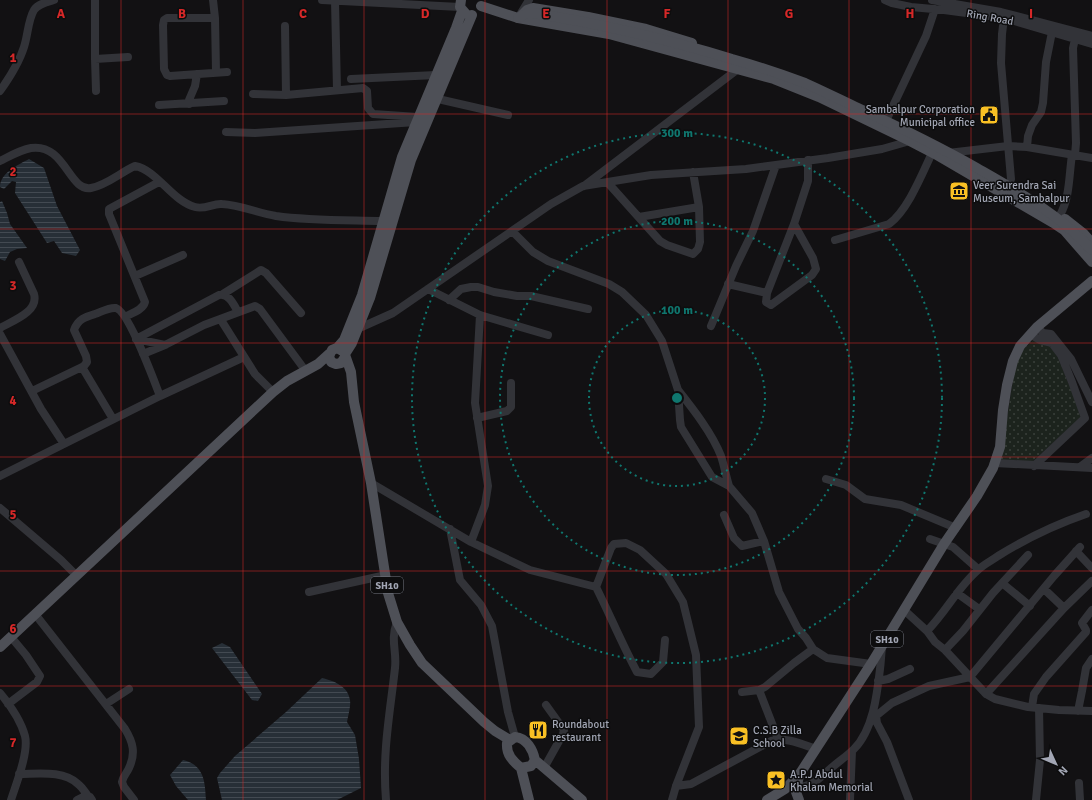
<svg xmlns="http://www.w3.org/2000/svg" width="1092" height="800" font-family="Signika,sans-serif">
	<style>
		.green { fill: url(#green-dots) }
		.water { fill: url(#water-rules) }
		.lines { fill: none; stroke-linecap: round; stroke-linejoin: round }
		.minor { stroke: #323338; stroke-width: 8 }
		.major { stroke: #4e5057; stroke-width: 10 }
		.major-bridge { stroke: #4e5057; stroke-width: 10 }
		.grid { fill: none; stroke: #d62828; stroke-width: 1; stroke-opacity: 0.55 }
		.ring { fill: none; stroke: #0f766e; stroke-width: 2; stroke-dasharray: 2 4 }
		.labels { text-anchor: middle; stroke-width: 3; stroke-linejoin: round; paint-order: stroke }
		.shield { fill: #0d0d0e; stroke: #757882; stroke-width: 1 }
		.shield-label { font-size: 10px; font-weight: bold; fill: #a2a6b4 }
		.street-label { font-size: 11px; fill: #a2a6b4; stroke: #0d0d0e }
		.poi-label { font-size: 11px; fill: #a2a6b4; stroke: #0d0d0e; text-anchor: start }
		.grid-label { font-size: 13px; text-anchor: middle; font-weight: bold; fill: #d62828; stroke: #0d0d0e; stroke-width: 3; stroke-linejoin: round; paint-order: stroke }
		.centre { fill: #0f766e; stroke: #0d0d0e; stroke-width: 2 }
		.ring-label { font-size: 12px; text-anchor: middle; font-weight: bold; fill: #0f766e; stroke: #0d0d0e; stroke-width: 3; stroke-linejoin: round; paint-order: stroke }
	</style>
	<defs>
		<pattern id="green-dots" width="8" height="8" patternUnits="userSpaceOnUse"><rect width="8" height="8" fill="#1c231d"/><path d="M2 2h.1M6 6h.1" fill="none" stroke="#3a403b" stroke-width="1.8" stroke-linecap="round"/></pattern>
		<pattern id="water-rules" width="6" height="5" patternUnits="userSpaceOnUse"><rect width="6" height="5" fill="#272f37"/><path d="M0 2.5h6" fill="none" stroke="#434a52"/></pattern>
	</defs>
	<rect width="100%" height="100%" fill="#121113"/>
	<path class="green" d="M1034 339 1051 347 1058 358 1082 416 1031 463 1000 461 1017 356Z"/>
	<path class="water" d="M29 159 44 168 57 206 80 250 76 256 62 253 54 241 47 243 15 193 16 182 12 181 4 189 0 187C0 173 18 165 29 159Z
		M2 201 7 213 10 224 27 248 17 249 10 252 5 261 0 259V202Z
		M222 643 230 647 262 694 258 701 252 700 212 648Z
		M322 678C334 681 348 686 350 700 351 706 348 716 347 722L355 735 359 759 361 788 337 800H222L217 778 220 773 235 756 286 712Z
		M183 760C204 765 205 781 206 800H188L176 786 170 775Z"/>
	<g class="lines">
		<path class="minor" d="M95 0V59L96 91
			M213 0 215 18
			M322 0 460 7
			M885 0 892 3 911 7 944 10 1004 18 1092 44
			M932 0 1001 12 1092 36
			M335 1 337 90
			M521 13 529 0
			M1004 18 1002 34 1001 63 1011 179 1008 191
			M285 26 286 95
			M1075 39 1073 48 1076 143 1075 155
			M95 59 128 57
			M216 72 215 18H167L164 20 163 25 164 69 167 75 170 76 227 72
			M351 79 436 75
			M0 91C10 77 19 63 24 47 28 35 28 20 34 10 38 4 47 2 54 0
			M253 94 286 95 363 88 367 91 368 108 373 114 418 117
			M438 99 508 115
			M189 104V100L195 86 197 74
			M159 105 224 101
			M884 125 926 36 935 9
			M226 132 255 133 416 122
			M1027 147 1028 136 1032 125 1041 112 1043 103 1046 62 1052 32
			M948 153 1008 146 1027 147 1092 158
			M0 161C10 156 20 150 31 148 65 143 69 192 91 188 107 185 121 172 135 166 157 170 172 201 195 207 205 210 213 203 222 204 240 205 258 213 276 216 311 221 348 220 383 221
			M608 183 660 241 667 245 693 254 698 249 700 242 699 207 693 172
			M584 186 742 66
			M1060 215C1070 198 1069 174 1072 155
			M639 217 699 207
			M794 224 813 258 816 269 812 275 771 305 766 302 767 293 794 224 808 181V160
			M512 231 533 252 548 261 609 284 622 292 646 315 662 341 678 390 680 420 681 427 712 477 729 486 752 513 764 541 779 592 798 629 806 638 813 649 794 663 765 687 759 690 742 692
			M835 240 889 224C908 210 922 174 932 153
			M135 276 183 255
			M728 284 767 293
			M428 289 480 315 548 335
			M223 294 261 270 266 273 301 313
			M449 300 461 289 471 287H478L494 292 517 296H531L588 309
			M125 317C132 313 143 310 145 302L109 214V209L159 182
			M221 320 255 374 273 392
			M711 326 736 266 753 231 776 165
			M1037 327 1043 333 1051 334 1071 359 1092 402
			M0 328C12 321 39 312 34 294L19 262
			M355 330 393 313 551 204 583 186 651 175 746 169 828 158 882 149 910 141
			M0 334 41 409 64 444
			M1030 334 1040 340 1052 343 1061 355 1072 382 1085 418 1034 466
			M136 339 219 295C229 293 234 305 238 312
			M136 339 165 345
			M143 354 165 345 204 325 255 306 260 309 305 370
			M82 367 113 419
			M678 390C693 409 712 433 721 456 724 465 726 476 729 486
			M32 391 84 366 87 362 86 356 74 330C78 319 85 317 95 314 101 312 109 307 116 308 129 312 154 381 160 396
			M477 418 507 411 511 407V383
			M995 463 1092 468
			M1080 467 1092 458
			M0 476 160 396 244 357
			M826 479 846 485 865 499 901 505 956 528
			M371 483 471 542 530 570 596 587 611 548 614 544 626 543 640 550 666 574 683 602 696 655 699 727 676 786 672 800
			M0 508 61 560 76 575
			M724 515 734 538 742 546 764 541
			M450 529 460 580 481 605 492 626 508 712 515 737
			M930 539 953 547 978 569
			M471 542 485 505 488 486 475 403 480 315
			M1076 551 1092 568
			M1002 583 1030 606
			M596 587C610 615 622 644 637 672L651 674 663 662 665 640
			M1044 589 1064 608
			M309 592 386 575
			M957 593 979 609
			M904 610 927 631 935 642 945 650 986 694 995 699 1028 707 1059 710 1092 711
			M35 614 125 729C133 742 136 753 129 768 127 773 123 776 122 782L124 787 134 800
			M927 631C946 612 958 587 978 570 984 564 991 561 998 556 1027 538 1054 525 1086 514
			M813 649 827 658 871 664
			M945 650 963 631 993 593 1028 555
			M878 681 888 679 910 669
			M759 690 778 739
			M0 693C10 705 21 721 25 736 29 752 16 784 11 800
			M986 694 1064 608 1092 581
			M8 704 37 682 40 676 26 655 11 637
			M106 704 129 689
			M1032 707 1034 694 1046 677 1086 632V630L1082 623 1092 610
			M1078 711 1082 691 1086 668 1092 659
			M873 713 876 716 877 723 887 742 909 800
			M876 716 892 703 929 686 970 677 1054 576 1080 547
			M544 768 563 734 564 730 546 705
			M19 774C38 774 63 770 78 784 82 787 85 792 88 796
			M1079 783 1080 800
			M676 786 691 784 771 741C787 737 801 744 816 749
			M797 787C812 787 820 778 830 769 838 762 847 756 854 749 873 730 877 695 880 669 881 662 881 655 882 648
			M77 800 85 796 90 797 92 800
			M386 800C382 753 390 713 395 668 397 650 390 641 397 622
			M850 800 852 751
			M1036 800 1040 760 1039 708"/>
		<path class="major" d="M461 0 460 7 466 14
			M481 6 518 18 609 34 774 79 819 97 910 141 935 154 1055 224 1064 230 1092 262
			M521 16 527 10 533 8 588 17 646 29 692 43
			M1065 219 1084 234 1092 243
			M337 348 344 340 362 295 402 157 456 28 462 11
			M345 354 352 343 370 298 411 160 472 15
			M345 357 341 363 336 364 331 362 329 356 332 350 337 348 344 352 351 372 354 402 371 483 388 593 397 622 410 645 422 663 484 722 495 731 510 740
			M0 647 273 392 287 381 318 364 329 354
			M515 737C527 738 533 750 535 760L531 766 521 768C513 761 506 755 507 743Z
			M535 760 582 800
			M521 768 529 800
			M767 800 785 789 799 775
			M799 800 796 792 799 775 871 664 944 544 977 496 993 468 1000 447 1003 410 1007 385 1013 361 1020 346 1037 327 1092 281"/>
		<path class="major-bridge" d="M518 18 527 13H533C601 24 667 39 732 59 757 66 781 74 805 83 823 91 841 100 858 108 899 127 938 146 977 168 1019 192 1059 214 1092 250"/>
	</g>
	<path class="grid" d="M121 0V800M243 0V800M364 0V800M485 0V800M607 0V800M728 0V800M849 0V800M971 0V800M0 114H1092M0 229H1092M0 343H1092M0 457H1092M0 571H1092M0 686H1092"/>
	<g class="ring">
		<circle cx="677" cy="398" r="88"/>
		<circle cx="677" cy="398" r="177"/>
		<circle cx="677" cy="398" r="265"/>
	</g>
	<defs>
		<symbol id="civic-square" viewBox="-11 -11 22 22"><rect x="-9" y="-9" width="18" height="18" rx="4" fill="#f9c024" stroke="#0d0d0e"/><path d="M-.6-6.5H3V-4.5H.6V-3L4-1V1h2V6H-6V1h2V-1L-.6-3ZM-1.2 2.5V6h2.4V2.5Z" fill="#111"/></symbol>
		<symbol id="museum-square" viewBox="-11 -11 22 22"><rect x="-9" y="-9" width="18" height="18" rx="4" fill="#f9c024" stroke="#0d0d0e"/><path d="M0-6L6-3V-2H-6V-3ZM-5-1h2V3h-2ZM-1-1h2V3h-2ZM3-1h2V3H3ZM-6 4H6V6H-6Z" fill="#111"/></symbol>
		<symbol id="restaurant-square" viewBox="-11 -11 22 22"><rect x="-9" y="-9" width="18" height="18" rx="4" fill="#f9c024" stroke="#0d0d0e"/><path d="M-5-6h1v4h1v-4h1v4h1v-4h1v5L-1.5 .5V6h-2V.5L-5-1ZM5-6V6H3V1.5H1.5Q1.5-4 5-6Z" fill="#111"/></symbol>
		<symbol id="school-square" viewBox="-11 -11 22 22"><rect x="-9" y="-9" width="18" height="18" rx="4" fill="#f9c024" stroke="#0d0d0e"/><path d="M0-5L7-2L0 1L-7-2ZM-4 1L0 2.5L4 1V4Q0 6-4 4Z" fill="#111"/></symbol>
		<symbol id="sight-square" viewBox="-11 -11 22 22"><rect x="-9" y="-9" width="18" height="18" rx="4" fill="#f9c024" stroke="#0d0d0e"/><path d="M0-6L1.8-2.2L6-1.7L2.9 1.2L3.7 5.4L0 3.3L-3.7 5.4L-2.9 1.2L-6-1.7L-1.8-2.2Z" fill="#111"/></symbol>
	</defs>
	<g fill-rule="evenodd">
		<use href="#civic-square" x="978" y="104" width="22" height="22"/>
		<use href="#museum-square" x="948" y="180" width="22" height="22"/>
		<use href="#restaurant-square" x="527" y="719" width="22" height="22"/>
		<use href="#school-square" x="728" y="725" width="22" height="22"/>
		<use href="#sight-square" x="765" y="769" width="22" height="22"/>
	</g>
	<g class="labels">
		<g class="shield">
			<rect x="371" y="577" width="32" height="16" rx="3"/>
			<rect x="871" y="631" width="32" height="16" rx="3"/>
		</g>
		<g class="shield-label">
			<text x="387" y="589">SH10</text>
			<text x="887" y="643">SH10</text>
		</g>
		<g class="street-label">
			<text transform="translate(990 17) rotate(10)" y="4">Ring Road</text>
		</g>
		<g class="poi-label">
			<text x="975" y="113" text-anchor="end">Sambalpur Corporation<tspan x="975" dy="13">Municipal office</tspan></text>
			<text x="973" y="189">Veer Surendra Sai<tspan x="973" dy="13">Museum, Sambalpur</tspan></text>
			<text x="552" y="728">Roundabout<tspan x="552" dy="13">restaurant</tspan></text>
			<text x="753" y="734">C.S.B Zilla<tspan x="753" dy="13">School</tspan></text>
			<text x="790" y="778">A.P.J Abdul<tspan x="790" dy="13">Khalam Memorial</tspan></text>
		</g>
	</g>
	<g class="grid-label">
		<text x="61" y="18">A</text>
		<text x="182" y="18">B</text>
		<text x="303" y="18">C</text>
		<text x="425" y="18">D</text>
		<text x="546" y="18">E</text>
		<text x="667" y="18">F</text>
		<text x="789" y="18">G</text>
		<text x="910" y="18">H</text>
		<text x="1031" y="18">I</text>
		<text x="13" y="62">1</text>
		<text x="13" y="176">2</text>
		<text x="13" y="290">3</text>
		<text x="13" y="405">4</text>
		<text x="13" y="519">5</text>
		<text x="13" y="633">6</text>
		<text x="13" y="747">7</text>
	</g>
	<circle cx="677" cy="398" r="6" class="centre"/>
	<g class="ring-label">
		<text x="677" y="137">300 m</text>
		<text x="677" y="225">200 m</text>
		<text x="677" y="314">100 m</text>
	</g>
	<g transform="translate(1056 764) rotate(134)" stroke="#0d0d0e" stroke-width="3" paint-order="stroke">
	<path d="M0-3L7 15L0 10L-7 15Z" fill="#a2a6b4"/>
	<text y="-6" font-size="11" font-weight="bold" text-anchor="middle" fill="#a2a6b4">N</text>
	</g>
</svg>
